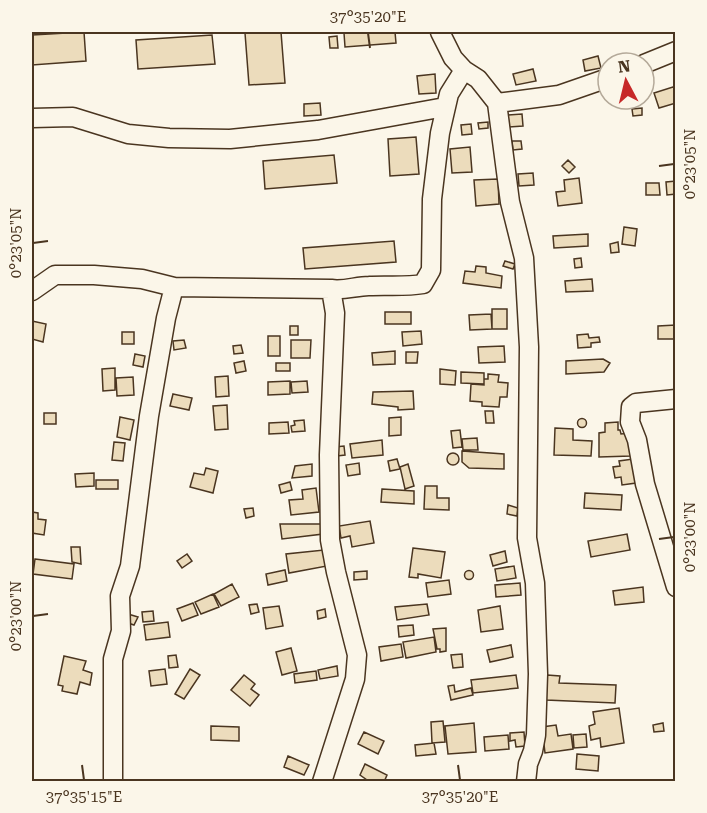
<svg xmlns="http://www.w3.org/2000/svg" width="707" height="813" font-family="'Roboto Serif',serif">
	<style>
		.building { fill: #ecdcbc; stroke: #4a3520; stroke-width: 1.5 }
		.lines { fill: none; stroke-linecap: round; stroke-linejoin: round }
		.minor-casing { stroke: #4a3520; stroke-width: 21 }
		.minor { stroke: #fbf6e9; stroke-width: 18 }
		.ticks { fill: none; stroke: #4a3520; stroke-width: 2 }
		.neatline { fill: none; stroke: #4a3520; stroke-width: 2 }
		.ticks-label { font-size: 15px; text-anchor: middle; fill: #4a3520 }
	</style>
	<rect width="100%" height="100%" fill="#fbf6e9"/>
	<path class="building" d="M84 32 86 61 32 65V35Z
		M281 32 285 83 249 85 245 33Z
		M364 32H395L396 43 345 47 344 33Z
		M212 35 215 64 138 69 136 40Z
		M337 36 338 48H330L329 37Z
		M598 56 601 68 585 71 583 60Z
		M533 69 536 81 516 85 513 74Z
		M435 74 436 93 419 94 417 76Z
		M676 86V103L659 108 654 93Z
		M320 103 321 115 304 116V104Z
		M642 108V115L633 116 632 109Z
		M522 114 523 126 509 127 508 115Z
		M488 122V128L479 129 478 123Z
		M471 124 472 134 462 135 461 125Z
		M416 137 419 174 390 176 388 139Z
		M512 141H521L522 149 513 150Z
		M470 147 472 172 452 173 450 149Z
		M334 155 337 183 265 189 263 161Z
		M568 160 575 167 569 173 562 166Z
		M533 173 534 185 519 186 518 174Z
		M579 178 582 203 558 206 556 192 565 191 564 180Z
		M498 179 499 204 476 206 474 180Z
		M676 181V194L667 195 666 182Z
		M646 183H659L660 195H646Z
		M624 227 637 229 635 246 622 244Z
		M588 234V246L554 248 553 236Z
		M394 241 396 262 305 269 303 248Z
		M618 242 619 252 611 253 610 244Z
		M581 258 582 267 575 268 574 259Z
		M505 261 515 264 513 269 503 266Z
		M476 266 486 267V273L502 276 501 288 463 283 465 271 475 272Z
		M592 279 593 291 566 292 565 281Z
		M492 309H507V329H492Z
		M385 312H411V324H385Z
		M491 314 492 329 470 330 469 315Z
		M32 321 46 324 43 342 32 339Z
		M676 325V339H658V326Z
		M290 326H298V335H290Z
		M421 331 422 344 403 346 402 332Z
		M122 332H134V344H122Z
		M588 334 589 338 599 337 600 342 591 343V347L578 348 577 335Z
		M268 336H280V356H268Z
		M184 340 186 348 174 350 173 341Z
		M291 340H311L310 358H291Z
		M241 345 243 353 234 354 233 346Z
		M504 346 505 362 479 363 478 347Z
		M395 351V364L373 365 372 353Z
		M406 352H418L417 363H406Z
		M135 354 145 356 143 367 133 365Z
		M603 359 610 363 604 372 566 374V361Z
		M244 361 246 371 236 373 234 363Z
		M276 363H290V371H276Z
		M115 368V390L103 391 102 369Z
		M440 369 456 371 455 385 440 384Z
		M461 372 484 373V384L461 383Z
		M488 374 499 375 498 382 508 383 507 397H500L499 407 482 406V402L470 401 471 384 484 385V379H488Z
		M228 376 229 396 216 397 215 377Z
		M133 377 134 395 117 396 116 378Z
		M290 381V394L268 395V382Z
		M307 381 308 392 292 393 291 382Z
		M413 391 414 409 398 410V407L372 404 373 392Z
		M173 394 192 398 189 410 170 406Z
		M227 405 228 429 215 430 213 406Z
		M485 411H493L494 423H486Z
		M44 413H56V424H44Z
		M120 417 134 420 130 440 117 437Z
		M401 417V435L389 436V418Z
		M577.5 423a4.5 4.5 0 1 1 9 0a4.5 4.5 0 1 1-9 0Z
		M304 420 305 431 292 432 291 426 295 425 294 421Z
		M288 422 289 433 269 434V423Z
		M618 422V430H620L621 434 630 433 631 456 599 457V433L605 432V423Z
		M555 428 573 429V440L592 441 591 456 554 455Z
		M460 430 462 447 453 448 451 431Z
		M477 438 478 450H463L462 439Z
		M382 440 383 455 352 458 350 444Z
		M114 442 125 443 123 461 112 460Z
		M344 446 345 455 337 456 335 447Z
		M462 451 504 454V469L469 468 462 462Z
		M447 459a6 6 0 1 1 12 0a6 6 0 1 1-12 0Z
		M397 459 400 469 390 471 388 461Z
		M633 459 636 483 622 485 621 477 615 478 613 467 620 466 619 461Z
		M359 463 360 474 348 476 346 465Z
		M312 464V476L292 478 295 466Z
		M408 464 414 486 405 489 400 467Z
		M206 468 218 471 213 493 190 487 194 473 204 475Z
		M94 473V486L76 487 75 474Z
		M96 480H118V489H96Z
		M290 482 292 490 281 493 279 485Z
		M425 486H437V498H449V510L424 509Z
		M316 488 319 512 291 515 289 500 303 499 302 490Z
		M382 489 414 491V504L381 502Z
		M585 493 622 495 621 510 584 508Z
		M508 505 518 508 517 516 507 514Z
		M253 508 254 516 246 518 244 509Z
		M32 512 38 513V519L46 520 44 535 32 533Z
		M370 521 374 543 352 547 350 536 341 538 339 526Z
		M280 524H321L323 534 282 539Z
		M627 534 630 550 591 557 588 541Z
		M71 547H80L81 564 72 562Z
		M413 548 445 552 441 578 418 574V578L409 577Z
		M324 550 327 566 289 573 286 554Z
		M505 551 507 562 493 566 490 555Z
		M187 554 192 561 182 568 177 561Z
		M35 559 74 564 72 579 33 574Z
		M514 566 516 578 497 581 495 569Z
		M285 570 287 581 268 585 266 574Z
		M464.5 575a4.5 4.5 0 1 1 9 0a4.5 4.5 0 1 1-9 0Z
		M367 571V579L354 580V572Z
		M449 580 451 594 428 597 426 583Z
		M520 583 521 595 496 597 495 585Z
		M232 584 239 597 221 606 214 594Z
		M643 587 644 602 615 605 613 591Z
		M213 594 219 607 201 614 195 602Z
		M193 603 198 615 182 621 177 609Z
		M257 604 259 612 251 614 249 605Z
		M427 604 429 615 397 620 395 607Z
		M279 606 283 626 266 629 263 608Z
		M500 606 503 629 481 632 478 610Z
		M325 609 326 617 318 619 317 611Z
		M153 611 154 621 143 622 142 612Z
		M128 614 138 617 134 625 125 622Z
		M168 622 170 637 146 640 144 625Z
		M413 625 414 635 399 637 398 626Z
		M446 628V651L440 652V649H437L433 629Z
		M434 637 436 652 406 658 403 642Z
		M401 644 403 657 381 661 379 647Z
		M511 645 513 657 490 662 487 650Z
		M291 648 297 671 282 675 276 652Z
		M462 654 463 667 453 668 451 655Z
		M176 655 178 667 169 668 168 656Z
		M64 656 86 661 83 670 92 673 90 685 80 682 77 694 62 691 63 686 58 685Z
		M337 666 338 676 320 679 318 670Z
		M165 669 167 684 151 686 149 671Z
		M190 669 200 675 184 699 175 694Z
		M316 671 317 680 295 683 294 674Z
		M244 675 255 684 251 689 259 695 250 706 231 690Z
		M516 675 518 688 473 693 471 680Z
		M547 675 560 676 559 683 616 685 615 703 546 700Z
		M454 685 455 692 471 688 473 695 451 700 448 686Z
		M619 708 624 743 601 747 600 738 591 740 589 726 595 724 593 712Z
		M443 721 445 742 432 743 431 722Z
		M474 723 476 752 448 754 445 726Z
		M663 723 664 731 654 732 653 725Z
		M556 725 558 736 571 734 573 749 545 753 542 727Z
		M211 726 239 727V741L211 740Z
		M364 732 384 741 378 754 358 744Z
		M524 732 525 746 516 747 515 740 510 741V733Z
		M586 734 587 747 574 748 573 735Z
		M508 735 509 749 485 751 484 737Z
		M434 743 436 754 416 756 415 745Z
		M577 754 599 756 598 771 576 769Z
		M288 756 309 765 304 775 284 767Z
		M365 764 387 775 384 782H370L360 775Z"/>
	<g class="lines">
		<defs>
			<path id="minor" d="M440 32 453 58 464 70 478 79 497 103 510 202 524 258 529 347 527 538 535 583 538 674 536 735 533 751 528 764 526 782
				M644 64 676 51
				M497 103 559 95 608 78
				M32 118 73 117 128 134 169 138 230 139 318 130 445 107
				M32 291 55 275H94L142 279 174 287 331 289
				M676 399 636 403 631 407 630 422 637 440 645 484 676 587
				M113 782V659L121 631 120 596 130 566 149 416 166 318 174 287
				M322 782 355 679 357 655 336 572 330 540 329 455 335 313 331 289C345 291 356 286 369 286 387 285 405 287 423 284L431 270 432 199 440 133 449 94 464 70"/>
		</defs>
		<use href="#minor" class="minor-casing"/>
		<use href="#minor" class="minor"/>
	</g>
	<path class="ticks" d="M368 33 370 48M659 166 674 164M33 243 48 241M659 539 674 537M33 616 48 614M82 765 84 780M458 765 460 780"/>
	<rect width="707" height="813" fill="none" stroke="#fbf6e9" stroke-width="66"/>
	<g transform="translate(626 81) rotate(353)"><circle r="28" fill="#fbf6e9" stroke="#b4a999" stroke-width="1.5"/>
	<path d="M0-4.5L10 22L0 15L-10 22Z" fill="#c62828"/>
	<text y="-9" font-size="16" font-weight="bold" text-anchor="middle" fill="#4a3520">N</text>
	</g>
	<rect x="33" y="33" width="641" height="747" class="neatline"/>
	<g class="ticks-label">
		<text x="368" y="22">37°35'20"E</text>
		<text transform="translate(690 164) rotate(-90)" y="5">0°23'05"N</text>
		<text transform="translate(16 243) rotate(-90)" y="5">0°23'05"N</text>
		<text transform="translate(690 537) rotate(-90)" y="5">0°23'00"N</text>
		<text transform="translate(16 616) rotate(-90)" y="5">0°23'00"N</text>
		<text x="84" y="802">37°35'15"E</text>
		<text x="460" y="802">37°35'20"E</text>
	</g>
</svg>
